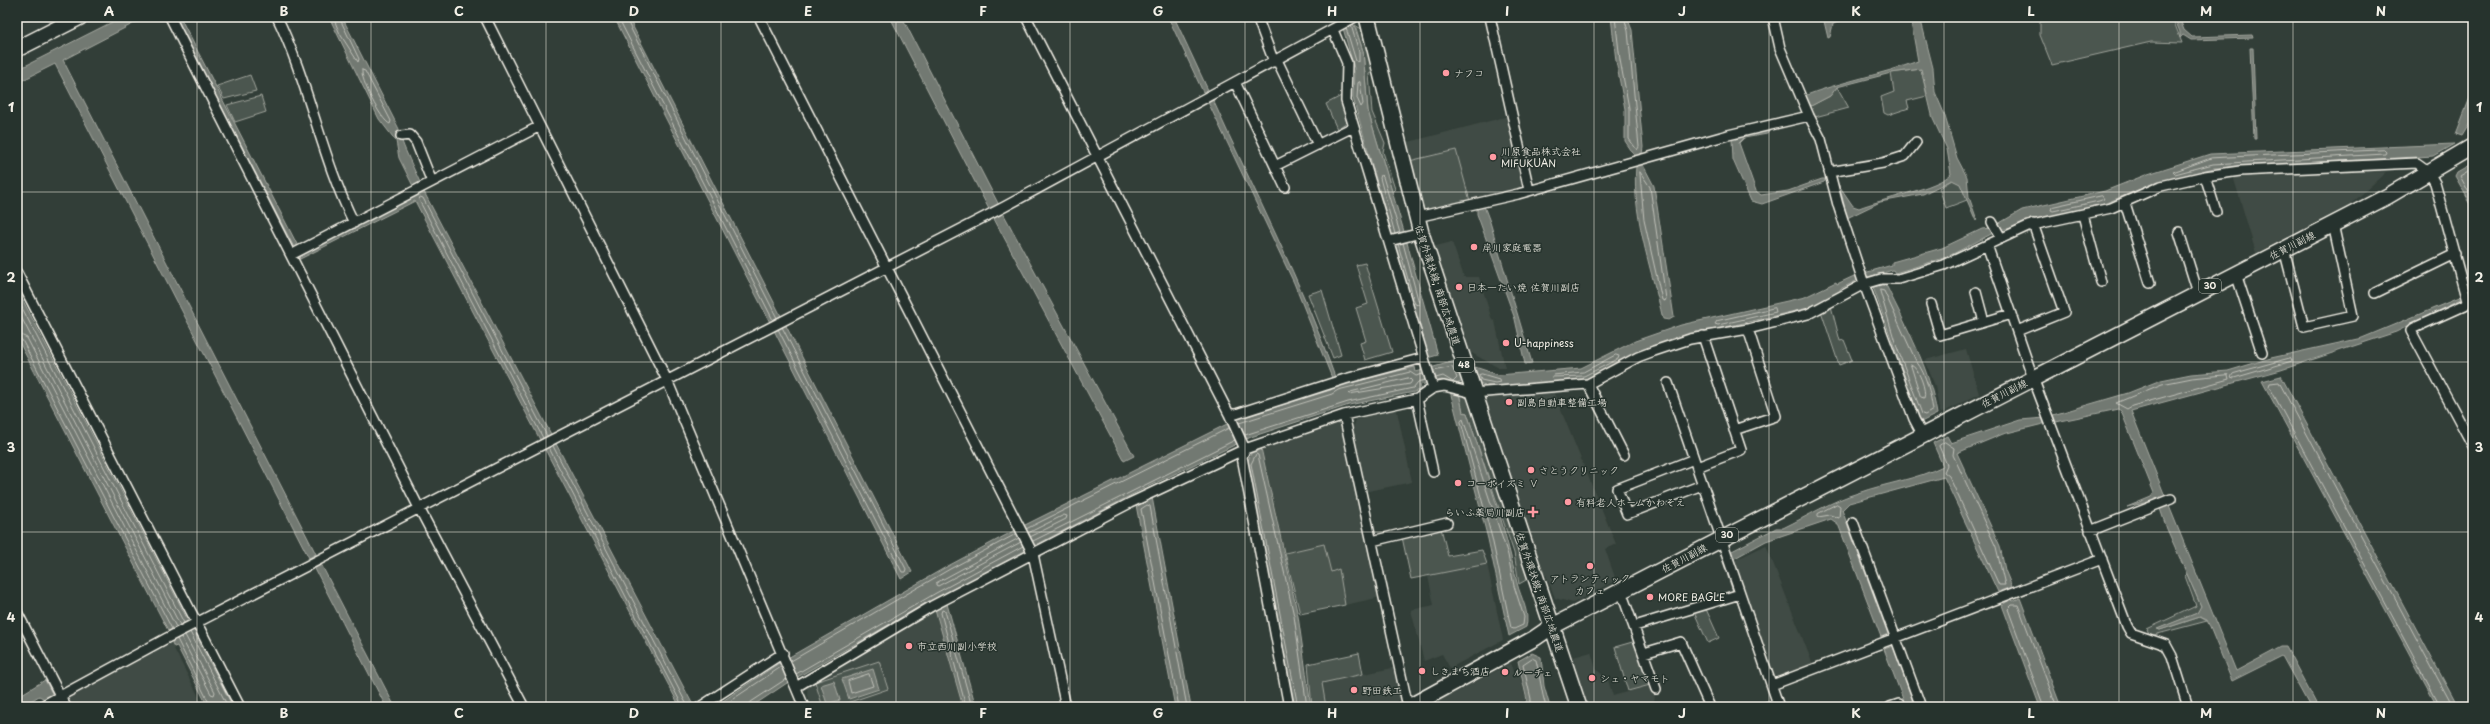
<svg xmlns="http://www.w3.org/2000/svg" width="2490" height="724" font-family="'Playpen Sans','Klee One',sans-serif">
	<style>
		.built { fill: #404b44 }
		.green { fill: #4c564f; stroke: #a0a49c }
		.water { fill: #727972; stroke: #a6a9a1 }
		.lines { fill: none; stroke-linecap: round; stroke-linejoin: round }
		.shore { stroke: #c0c1b9; stroke-width: 1 }
		.stream { stroke: #a6a9a1; stroke-width: 2.5 }
		.minor-casing { stroke: #f4f1e8; stroke-width: 12 }
		.primary-casing { stroke: #f4f1e8; stroke-width: 18 }
		.minor { stroke: #26332d; stroke-width: 9 }
		.primary { stroke: #26332d; stroke-width: 15 }
		.grid { fill: none; stroke: #f4f1e8; stroke-width: 1; stroke-opacity: 0.55 }
		.poi-dot { fill: #ff9aa2; stroke: #26332d; stroke-width: 1.5 }
		.labels { text-anchor: middle; stroke-width: 3; stroke-linejoin: round; paint-order: stroke }
		.shield { fill: #26332d; stroke: #b6b8b0; stroke-width: 1 }
		.shield-label { font-size: 9px; font-weight: bold; fill: #f4f1e8 }
		.poi-label { font-size: 10px; fill: #f4f1e8; stroke: #26332d; text-anchor: start }
		.street-label { font-size: 10px; fill: #f4f1e8; stroke: #26332d }
		.neatline { fill: none; stroke: #f4f1e8; stroke-width: 1.5 }
		.grid-label { font-size: 13px; text-anchor: middle; font-weight: bold; fill: #f4f1e8 }
	</style>
	<rect width="100%" height="100%" fill="#323e38"/>
	<filter id="ink" filterUnits="userSpaceOnUse"><feTurbulence type="fractalNoise" baseFrequency=".025" numOctaves="2"/><feDisplacementMap in="SourceGraphic" scale="8" xChannelSelector="R" yChannelSelector="G"/><feConvolveMatrix kernelMatrix="1 2 1 2 8 2 1 2 1" color-interpolation-filters="sRGB"/></filter>
	<g filter="url(#ink)">
		<path class="built" d="M1509 116 1525 189 1422 212 1405 143Z
			M2344 170 2386 172 2350 205 2256 253 2233 176Z
			M1452 242 1464 277H1479L1492 320 1495 321 1505 368H1499L1466 350 1432 247Z
			M1966 349 1979 394 1940 414 1935 386 1925 360Z
			M1553 391 1616 544 1605 549 1616 580 1573 603 1555 598 1546 575 1541 574 1482 396Z
			M1396 406 1412 482 1364 492 1351 433 1358 415Z
			M1342 420 1381 597 1345 605 1339 570 1331 572 1324 544 1285 553 1261 446Z
			M1766 545 1813 665 1774 681 1733 561Z
			M1487 564 1503 640 1450 668 1442 654 1424 661 1411 610 1434 605 1428 576Z
			M935 609 963 707H811L807 695 808 682Z
			M170 641 204 707H70L64 697Z
			M1591 652 1596 669 1608 680 1613 696 1650 685 1655 693 1654 707H1586L1570 658Z
			M1511 663 1514 678 1520 675 1526 700 1522 702 1501 707H1427Z
			M1397 667 1404 697 1388 707H1323H1325L1322 683Z"/>
		<path class="green" d="M2061 17H2172L2182 43 2151 42 2052 65 2040 35V22Z
			M1355 25 1363 30 1374 71 1369 74 1372 112 1385 143 1383 152 1395 189 1392 192 1368 111 1363 51Z
			M1921 69 1927 96 1907 101 1909 108 1888 115 1884 113 1881 97 1894 92 1891 73Z
			M250 75 256 91 224 99 217 86Z
			M1837 87 1849 108 1815 117 1809 107 1830 96Z
			M261 96 266 112 235 122 227 105Z
			M1341 96 1347 122 1337 129 1326 104Z
			M1456 150 1470 201 1422 212 1409 161Z
			M1952 180 1960 183 1967 200 1946 208 1939 188Z
			M1365 263 1392 352 1365 360 1360 343 1366 341 1356 308 1368 304 1356 265Z
			M1322 290 1341 355 1333 358 1308 294Z
			M1831 306 1840 341 1844 340 1852 360 1839 365 1821 311Z
			M1459 393 1470 400 1528 579 1519 584 1514 553 1467 413 1463 412Z
			M1441 528 1448 556 1482 550 1487 564 1411 579 1402 537Z
			M1324 544 1331 572 1339 569 1345 605 1300 614 1285 553Z
			M2187 574 2201 606 2198 613 2158 629 2160 630 2200 617 2207 621 2150 636 2147 629 2196 606 2185 576Z
			M1706 609 1719 638 1708 643 1694 612Z
			M1636 641 1650 685 1628 691 1615 647Z
			M1359 653 1363 674 1322 683 1326 707H1312L1308 664Z
			M879 661 888 689 835 707H823L815 682Z"/>
		<path class="water" d="M122 17H146L63 60 316 554 309 558 55 64 17 83V70Z
			M175 17H180L302 254 417 194 399 158 396 141 379 119 329 17H342L399 129C399 141 419 178 424 192L693 705 680 707 415 201 300 259Z
			M614 17H628L912 572 901 579Z
			M890 17H902L1002 211 1134 456 1124 461 993 217Z
			M1168 17H1174L1208 90 1203 92Z
			M1340 17H1351L1363 51 1368 111 1403 228 1438 355 1427 358 1353 98 1354 68Z
			M1611 17H1627L1632 30 1643 147 1641 161 1654 186 1674 317 1669 320 1663 319C1652 270 1629 208 1637 159L1625 141V109L1616 61Z
			M1823 17H1850L1833 24 1830 37 1828 38Z
			M1910 17H1920L1933 68 1935 92 1944 113 1957 158 1967 177 1969 197 1977 220 1976 221 1960 184 1952 180 1923 194 1880 202 1847 218 1842 196 1836 181 1853 206 1859 208C1879 200 1938 188 1951 174L1947 149 1933 119 1921 69 1891 73 1837 87 1830 96 1809 107 1804 96C1842 81 1881 75 1918 61Z
			M2174 17H2179L2184 30 2192 37 2252 35 2253 38 2191 40 2183 35 2180 38V32Z
			M2250 48H2253L2256 139H2254Z
			M2473 90V118L2462 136 2456 134Z
			M1213 100C1254 192 1302 281 1335 377L1332 378 1294 283 1208 102Z
			M1765 129 1769 131 1767 134 1744 138 1739 143 1756 191 1761 195 1788 191 1822 179H1826L1824 182 1762 204 1751 201 1733 160 1732 138Z
			M2455 144 2434 156 2214 168 2158 182 2101 205 2027 221 2009 229H2001L1947 257 1895 273 1893 270 1858 280 1840 289 1841 292 1808 308 1687 336 1641 351 1586 380 1495 387 1477 383 1472 366 1499 375 1581 368 1635 341 1681 325 1805 297 1836 282 1837 284 1854 276 1892 265V262L1942 248 1982 229 1991 228 2022 210 2105 191 2148 174 2210 154Z
			M2471 164H2473V208L2455 176 2457 172Z
			M1480 206H1484L1490 222 1532 363 1525 364 1515 319 1477 214V208Z
			M1882 285 1887 287C1907 328 1930 369 1937 414L1921 422 1873 287Z
			M17 289 193 630 197 634 196 636 233 707H208L177 646 174 647 172 643 173 640 17 338Z
			M2461 297 2462 299 2396 332 2281 370 2131 411 2165 496 2163 498 2166 507 2169 506 2236 671 2281 647H2286L2318 707H2310L2282 656 2232 681 2207 620 2200 617 2160 630 2157 629 2197 613 2201 606 2167 529 2157 500 2127 507 2151 497 2154 493 2121 411 2118 409 2056 422 2053 415 2128 393 2161 380 2191 374 2228 371 2271 358 2362 338Z
			M1455 361 1463 381 1457 384 1463 412 1467 413C1485 469 1505 525 1517 583 1521 599 1530 611 1526 627L1509 636 1488 539 1448 383 1442 380 1420 385 1421 389 1414 392 1349 405 1251 437 1139 491 937 597 787 683 751 707H714L779 663 948 566 1023 526 1237 419 1331 390 1332 387 1337 386 1415 367 1416 372Z
			M2281 376 2458 707H2438L2262 381Z
			M2045 418 2047 423 2003 434 1957 453 2000 546 2005 570 2012 587 1998 592 1944 477 1849 503 1842 510 1888 634 1881 637 1838 524 1831 519 1766 541 1733 559 1730 552 1776 528H1783C1808 516 1831 501 1858 493 1886 483 1915 480 1943 466L1933 443 1947 436 1951 443 2020 420Z
			M1261 448 1298 616 1311 707H1295L1247 463 1252 451Z
			M1152 497 1191 707H1175L1136 505Z
			M321 564 395 707H386L314 567Z
			M2020 598 2061 707H2040L2002 605 2011 599 2013 601Z
			M947 604 976 707H963L935 609Z
			M1893 646 1915 707H1906L1884 649Z
			M1532 653 1541 657 1544 686 1550 707H1526L1525 703 1527 700 1518 661Z
			M873 669 879 689 849 699 842 679Z
			M45 680 59 707H46L43 698 39 696 21 707H17V697Z
			M834 681 840 700 827 704 821 685Z"/>
		<g class="lines">
			<path class="shore" d="M333 17 340 34 358 62 359 59 339 17
				M618 17 773 320
				M625 17 777 318
				M1615 17 1620 60 1629 108V139L1637 150 1639 147 1628 31 1624 17
				M1346 28 1356 61 1359 62V52L1351 25
				M362 70 365 71 391 121 390 124C381 121 360 79 362 70Z
				M1360 82 1363 104 1361 107 1357 98 1358 83Z
				M2384 150 2386 152 2385 154 2213 164 2175 174 2173 172 2211 158Z
				M2473 168 2460 176 2473 200
				M1640 172 1650 187 1666 299 1665 301 1662 300 1644 220Z
				M2102 196 2104 199 2099 201 2053 211 2051 210 2052 207Z
				M1395 234 1380 178 1381 175 1383 177 1400 233
				M1398 244 1415 304 1418 305 1419 303 1403 243
				M1880 290 1884 291 1916 361C1927 375 1930 393 1933 410L1925 415 1922 414 1895 342Z
				M17 298 184 623
				M1775 308 1776 312 1718 325 1715 324 1717 321Z
				M17 309 180 625
				M778 329 902 572H905L906 569 782 327
				M17 333 27 338 176 627
				M17 338 22 340 172 629
				M1616 355 1619 356 1618 359 1584 376 1551 377 1553 375 1583 372Z
				M2291 358 2292 361 2234 378 2231 377 2233 374Z
				M1911 365C1919 368 1927 391 1924 398L1921 397Z
				M1434 371 1452 367 1457 378 1453 382 1443 376 1436 378
				M1482 374 1499 379 1500 382 1495 383 1481 380 1479 375Z
				M2228 375 2229 379 2132 406 2127 409 2116 403 2162 384 2192 378Z
				M1409 378 1412 381 1410 384 1349 394 1351 392Z
				M1463 419 1508 555 1514 586 1524 617 1523 625 1514 629 1511 628 1492 538 1461 422Z
				M1239 423 1332 394 1338 390 1410 372 1416 376 1423 374
				M1245 435 1348 402 1413 388 1418 382 1425 380
				M543 438 419 200 420 197 423 198 547 436
				M1945 442 1954 448 1953 455 1996 547 2005 585H1999L1949 476 1944 472 1947 465 1939 446Z
				M553 446 688 707
				M549 448 683 707
				M1837 504 1840 506 1839 518 1830 515 1818 517V514Z
				M1026 529 1229 428
				M1028 533 1064 515 1067 516 1066 519 1030 537
				M1019 538 936 583V585L938 586 1021 542
				M1033 541 1235 440
				M190 632 228 707
				M181 637 211 694 214 695 215 692 185 635
				M177 639 211 707
				M791 661 950 569 1016 534
				M796 674 936 593 1023 546
				M869 674 873 686 851 693 848 681Z
				M721 707 781 667
				M749 707 751 702 786 679
				M966 707 941 613 942 610 945 611 972 707
				M1179 707 1141 509 1147 505 1150 506 1187 707
				M1298 707 1251 464 1256 454 1258 455 1294 616 1307 707
				M1530 707 1531 699 1523 664 1532 658 1536 660C1540 675 1541 691 1546 707
				M2044 707 2008 609 2012 605H2018L2057 707
				M2441 707 2269 386 2270 383 2279 382 2453 707"/>
			<path class="stream" d="M1721 554 1726 568
				M1728 574 1734 592
				M1737 599 1743 615"/>
			<defs>
				<path id="minor" d="M170 17 419 508 524 707
					M277 17C309 83 321 157 354 223
					M485 17 667 380 804 707
					M759 17 1033 554 1066 707
					M1026 17 1229 414 1245 449 1242 457 1289 707
					M1257 17 1274 62
					M1490 17 1529 190
					M1773 17 1780 48 1809 116 1821 139 1838 205 1864 284 1914 419 1923 436
					M1333 30 1347 63 1346 101 1433 388
					M1277 60 1318 145
					M1235 82 1285 187
					M401 136 410 135 416 142 432 182
					M1275 166 1353 127
					M1829 172 1883 163 1905 156 1916 142
					M2205 176 2216 211
					M2125 203 2150 283
					M2083 215 2101 282
					M1417 217 1518 194 1728 135 1809 116
					M1992 222 2001 238
					M2179 232 2198 293
					M1389 241 1421 233
					M1987 245 2033 378 2127 626 2131 633 2166 645 2172 656 2188 707
					M2284 249 2304 327 2353 316 2333 224
					M291 255 538 127
					M17 273 240 707
					M2236 274 2262 353
					M1976 292 1984 322
					M2375 293 2455 254
					M1931 304 1940 335 2011 314
					M2017 331 2064 312 2033 224
					M1668 383 1779 707
					M1588 384 1624 455
					M1417 399 1433 472
					M1229 414H1236L1345 379 1423 358
					M1344 415 1408 707
					M1734 430 1776 416 1748 329
					M1694 459 1617 489 1627 514 1702 485
					M1697 467 1741 450 1703 336
					M1853 522 1921 707
					M2090 531 2171 499
					M1372 541 1447 523
					M1621 591 1656 689
					M17 612 66 707
					M1635 626 1740 594
					M1644 653 1681 642 1710 707
					M1772 685 2102 559
					M796 687 932 606 1130 503 1245 449 1344 415 1417 399 1433 388 1444 386 1473 393 1588 384 1638 357 1654 351 1690 339 1748 329 1808 314 1864 284 1881 279H1898L1944 265 2028 226 2111 208 2161 186 2205 176 2240 171 2417 163 2428 171 2435 183 2467 301 2465 305 2414 328 2411 331 2473 446
					M40 707 167 638 1004 207 1355 17
					M700 707 783 653
					M1767 707 1778 704
					M1890 707 1899 704"/>
				<path id="primary" d="M1367 17 1421 233 1579 707
					M17 49 80 17
					M1409 707 1535 638 1551 627 2388 196 2473 146"/>
			</defs>
			<use href="#minor" class="minor-casing"/>
			<use href="#primary" class="primary-casing"/>
			<use href="#minor" class="minor"/>
			<use href="#primary" class="primary"/>
		</g>
	</g>
	<path class="grid" d="M197 17V707M371 17V707M546 17V707M721 17V707M896 17V707M1070 17V707M1245 17V707M1420 17V707M1594 17V707M1769 17V707M1944 17V707M2119 17V707M2293 17V707M17 192H2473M17 362H2473M17 532H2473"/>
	<g class="poi-dot">
		<circle cx="1446" cy="73" r="4"/>
		<circle cx="1493" cy="157" r="4"/>
		<circle cx="1474" cy="247" r="4"/>
		<circle cx="1459" cy="287" r="4"/>
		<circle cx="1506" cy="343" r="4"/>
		<circle cx="1509" cy="402" r="4"/>
		<circle cx="1531" cy="470" r="4"/>
		<circle cx="1458" cy="483" r="4"/>
		<circle cx="1568" cy="502" r="4"/>
		<path d="M1531 506h4v4h4v4h-4v4h-4v-4h-4v-4h4z"/>
		<circle cx="1590" cy="566" r="4"/>
		<circle cx="1650" cy="597" r="4"/>
		<circle cx="909" cy="646" r="4"/>
		<circle cx="1422" cy="671" r="4"/>
		<circle cx="1505" cy="672" r="4"/>
		<circle cx="1592" cy="678" r="4"/>
		<circle cx="1354" cy="690" r="4"/>
	</g>
	<g class="labels">
		<g class="shield">
			<rect x="2199" y="279" width="22" height="14" rx="3"/>
			<rect x="1454" y="358" width="20" height="14" rx="3"/>
			<rect x="1716" y="528" width="22" height="14" rx="3"/>
		</g>
		<g class="shield-label">
			<text x="2210" y="289">30</text>
			<text x="1464" y="368">48</text>
			<text x="1727" y="538">30</text>
		</g>
		<g class="poi-label">
			<text x="1454" y="77">ナフコ</text>
			<text x="1501" y="155">川原食品株式会社<tspan x="1501" dy="12">MIFUKUAN</tspan></text>
			<text x="1482" y="251">岸川家庭電器</text>
			<text x="1467" y="291">日本一たい焼 佐賀川副店</text>
			<text x="1514" y="347">U-happiness</text>
			<text x="1517" y="406">副島自動車整備工場</text>
			<text x="1539" y="474">さとうクリニック</text>
			<text x="1466" y="487">コーポイズミ Ⅴ</text>
			<text x="1576" y="506">有料老人ホームかわそえ</text>
			<text x="1525" y="516" text-anchor="end">らいふ薬局川副店</text>
			<text x="1590" y="582" text-anchor="middle">アトランティック<tspan x="1590" dy="12">カフェ</tspan></text>
			<text x="1658" y="601">MORE BAGLE</text>
			<text x="917" y="650">市立西川副小学校</text>
			<text x="1430" y="675">しきまち酒店</text>
			<text x="1513" y="676">ルーチェ</text>
			<text x="1600" y="682">シェ・ヤマモト</text>
			<text x="1362" y="694">野田鉄工</text>
		</g>
		<g class="street-label">
			<text transform="translate(2292 245) rotate(-27)" y="4">佐賀川副線</text>
			<text transform="translate(1438 285) rotate(72)" y="4">佐賀外環状線; 南部広域農道</text>
			<text transform="translate(2004 393) rotate(-27)" y="4">佐賀川副線</text>
			<text transform="translate(1684 558) rotate(-28)" y="4">佐賀川副線</text>
			<text transform="translate(1540 592) rotate(71)" y="4">佐賀外環状線; 南部広域農道</text>
		</g>
	</g>
	<rect width="2490" height="724" fill="none" stroke="#26332d" stroke-width="44"/>
	<rect x="22" y="22" width="2446" height="680" class="neatline"/>
	<g class="grid-label">
		<text x="109" y="16">A</text>
		<text x="284" y="16">B</text>
		<text x="459" y="16">C</text>
		<text x="634" y="16">D</text>
		<text x="808" y="16">E</text>
		<text x="983" y="16">F</text>
		<text x="1158" y="16">G</text>
		<text x="1332" y="16">H</text>
		<text x="1507" y="16">I</text>
		<text x="1682" y="16">J</text>
		<text x="1856" y="16">K</text>
		<text x="2031" y="16">L</text>
		<text x="2206" y="16">M</text>
		<text x="2381" y="16">N</text>
		<text x="11" y="112">1</text>
		<text x="2479" y="112">1</text>
		<text x="11" y="282">2</text>
		<text x="2479" y="282">2</text>
		<text x="11" y="452">3</text>
		<text x="2479" y="452">3</text>
		<text x="11" y="622">4</text>
		<text x="2479" y="622">4</text>
		<text x="109" y="718">A</text>
		<text x="284" y="718">B</text>
		<text x="459" y="718">C</text>
		<text x="634" y="718">D</text>
		<text x="808" y="718">E</text>
		<text x="983" y="718">F</text>
		<text x="1158" y="718">G</text>
		<text x="1332" y="718">H</text>
		<text x="1507" y="718">I</text>
		<text x="1682" y="718">J</text>
		<text x="1856" y="718">K</text>
		<text x="2031" y="718">L</text>
		<text x="2206" y="718">M</text>
		<text x="2381" y="718">N</text>
	</g>
</svg>
